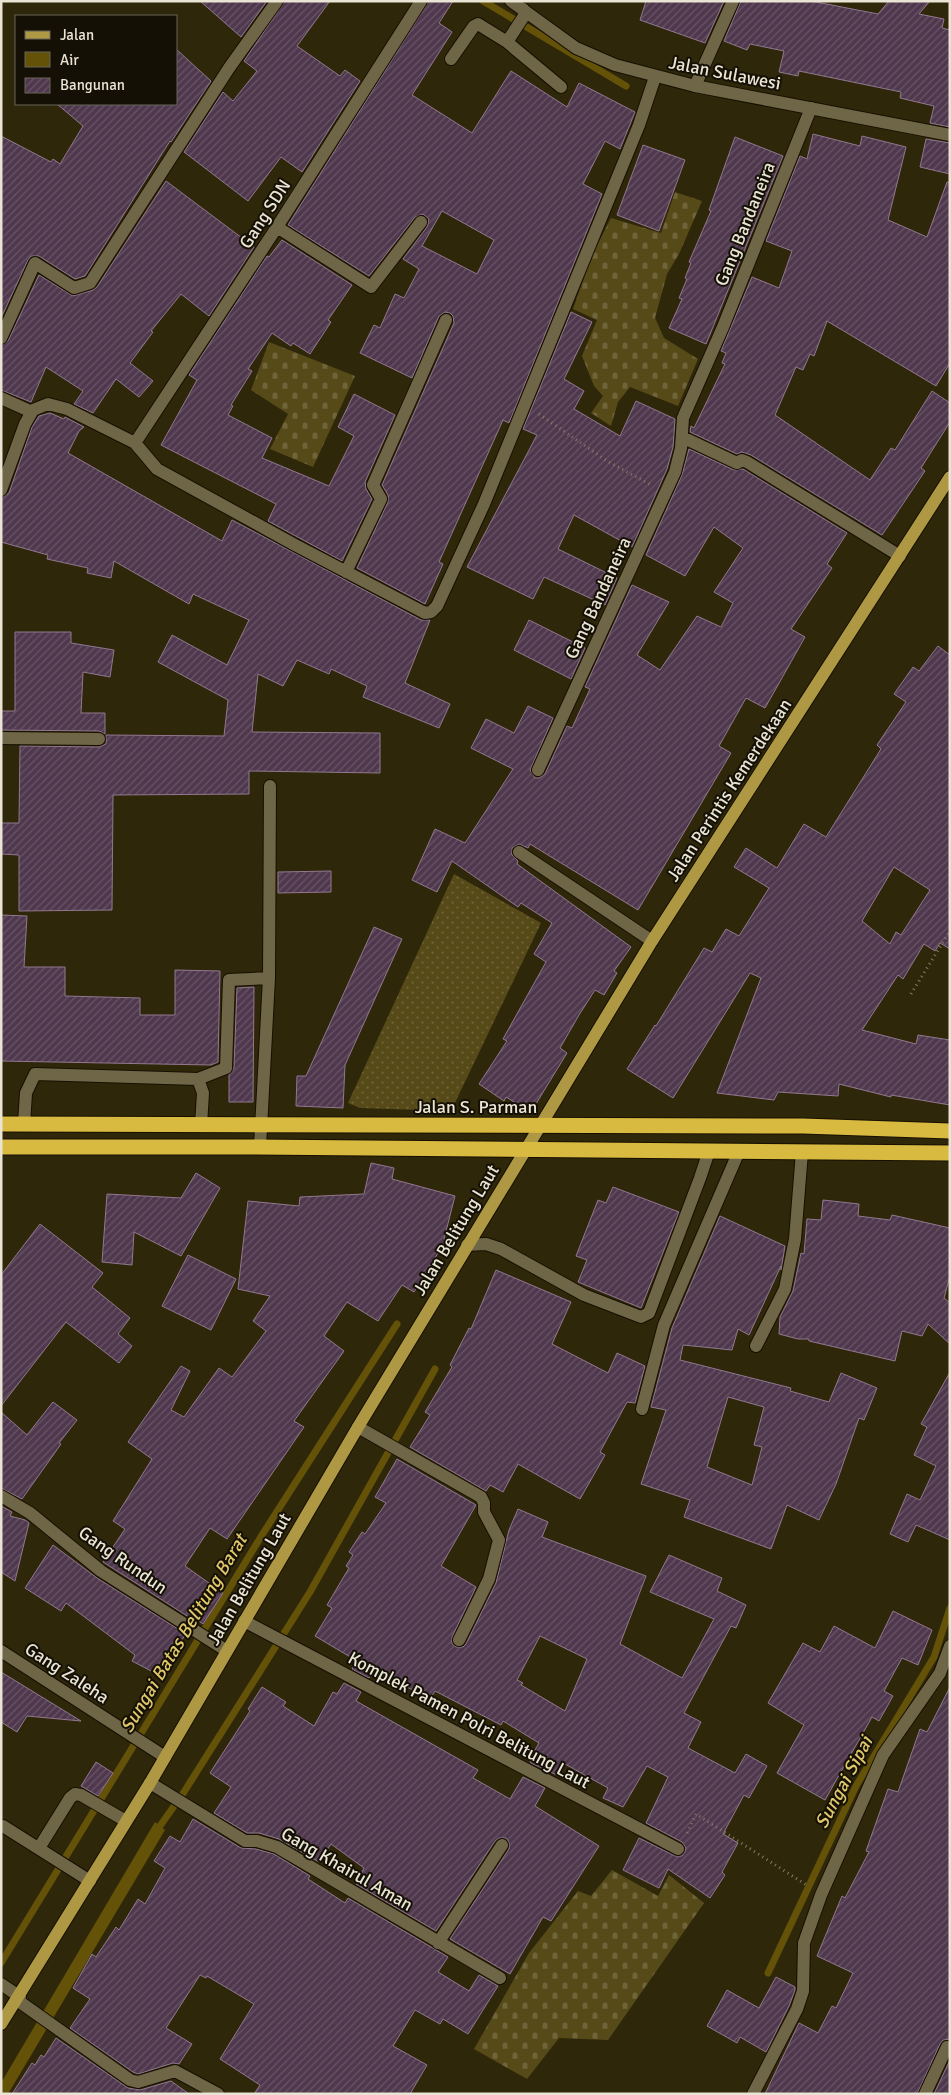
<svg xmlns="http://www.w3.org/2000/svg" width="951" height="2095" font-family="Signika,sans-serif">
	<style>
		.grass { fill: url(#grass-dots) }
		.cemetery { fill: url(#cemetery-stones) }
		.water { fill: #635208 }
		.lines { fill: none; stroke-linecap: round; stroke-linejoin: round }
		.stream { stroke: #635208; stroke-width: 7 }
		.building { fill: url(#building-hatch); stroke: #91788f; fill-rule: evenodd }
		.lane-casing { stroke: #171000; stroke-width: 14 }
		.street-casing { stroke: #171000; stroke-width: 14 }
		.secondary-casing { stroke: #171000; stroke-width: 14 }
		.primary-casing { stroke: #171000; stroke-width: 14 }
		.highway-casing { stroke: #171000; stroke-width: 17 }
		.path { stroke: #837d66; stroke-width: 3; stroke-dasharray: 1 4; stroke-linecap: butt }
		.lane { stroke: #6f6648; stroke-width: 12 }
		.street { stroke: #6f6648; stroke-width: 12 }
		.secondary { stroke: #6f6648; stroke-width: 12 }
		.primary { stroke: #af9844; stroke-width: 12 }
		.highway { stroke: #d9ba41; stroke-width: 15 }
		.labels { text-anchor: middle; stroke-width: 4; stroke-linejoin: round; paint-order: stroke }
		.street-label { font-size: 18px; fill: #e9e4d4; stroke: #141005 }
		.water-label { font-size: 19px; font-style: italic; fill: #e0c769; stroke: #141005 }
	</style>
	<defs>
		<pattern id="grass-dots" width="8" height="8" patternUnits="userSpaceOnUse" patternTransform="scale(1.25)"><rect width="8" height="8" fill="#574a19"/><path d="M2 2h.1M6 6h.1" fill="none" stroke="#6f643a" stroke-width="1.8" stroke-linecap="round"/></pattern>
		<pattern id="cemetery-stones" width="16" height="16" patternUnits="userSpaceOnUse" patternTransform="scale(1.25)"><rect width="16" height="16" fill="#574a19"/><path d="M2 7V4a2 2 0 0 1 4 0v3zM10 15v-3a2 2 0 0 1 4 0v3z" fill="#6f643a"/></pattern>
		<pattern id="building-hatch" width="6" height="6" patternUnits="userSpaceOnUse" patternTransform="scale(1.25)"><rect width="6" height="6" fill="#4f384d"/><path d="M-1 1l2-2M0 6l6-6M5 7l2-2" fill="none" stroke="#685566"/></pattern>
	</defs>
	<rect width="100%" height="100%" fill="#2f270a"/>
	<path class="grass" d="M454 874 541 923 451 1111 360 1108 348 1103Z"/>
	<path class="cemetery" d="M675 192 702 201 679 254 667 274 655 318 664 338 698 359 678 406 630 387 618 402 611 426 591 413 603 396 594 386 582 356 597 320 573 309 592 255 611 218 661 233Z
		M269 342 355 376 313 467 270 449 288 414 251 390Z
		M612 1870 658 1896 669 1875 704 1903 608 2040 559 2038 527 2079 474 2049 529 1953 578 1891 591 1896Z"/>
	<path class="water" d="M155 1822 165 1830 8 2094H1V2083Z"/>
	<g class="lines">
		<path class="stream" d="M483 1 626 86
			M155 1833 184 1792 310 1592 435 1369
			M1 1963 262 1535 397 1324
			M768 1973 856 1786 934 1657 950 1608"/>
	</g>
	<path class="building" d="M200 1H267L241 37Z
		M285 1H330L297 46 340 76 345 70 360 81 302 172 281 157 248 201 184 152 223 92 233 101 257 71 244 61Z
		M429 1H453L439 23 452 32 412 95 472 133 511 71 567 107 579 83 635 112 620 149 605 141 583 184 602 194 509 423 503 420 439 562 443 564 425 604 357 568 388 502V495L382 485 454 323 453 316 450 313 445 312 439 316 412 378 360 353 374 325 380 328 395 294 404 298 419 269 403 259 427 227 429 219 423 214 415 217 369 276 288 225ZM442 211 494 240 477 274 422 246Z
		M646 1H724L705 43 640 20Z
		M741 1H811L878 14 889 1H930L919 14 944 19 942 28 950 30V127L930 123 934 106 900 98 901 92 799 71 798 76 779 72 784 51 750 44 747 50 724 41Z
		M176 49 211 81 171 142 170 141 85 276 75 279 39 256H31L28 260 1 318V136L51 162 53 159 60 164 83 126 57 104H176Z
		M813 134 860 146 862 136 906 147 888 220 927 237 947 182H950V363L936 386 827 321 814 356 810 354 803 370 796 367 775 415 870 480 891 448 895 450 932 391 950 403V422L921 468 925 471 882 535 751 455 742 452 737 454 690 432 691 426 694 428 725 364 722 363 726 353 721 351 752 277 779 288 792 251 766 241 800 156 807 159Z
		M735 137 783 156 706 344 669 328 682 299 679 298 687 279 685 278 691 263 689 262 711 211 709 210Z
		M926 139 950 143V174L920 167Z
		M643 145 685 160 659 231 617 215Z
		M166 181 254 247 209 316 181 294 151 331 153 332 130 363 153 381 139 397 116 379 93 413 74 404 83 391 46 367 31 402 1 390V346L8 341 39 275 73 296 93 290 97 287Z
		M282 240 352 285 328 320 331 322 310 354 293 343 291 346 272 333 248 369 252 371 231 405 233 406 228 415 272 438 262 458 329 486 354 436 338 427 354 394 395 415 365 482 366 489 372 499 342 561 268 521 276 504 161 445 197 380 189 375 267 256 269 257Z
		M571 312 592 322 564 379 584 391 574 409 620 436 636 401 675 419 673 447 667 469 632 547 574 515 558 549 617 578 605 605 544 577 533 599 467 567 537 435 523 429Z
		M50 413 64 419 65 417 84 427 79 431 68 453 222 541 232 520 421 620H430L405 683 450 704 439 728 363 697 367 686 331 669 329 674 297 660 283 686 258 674 252 732 380 733V773L249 771V794L113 795 112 910 19 911V855L1 854V823H19L20 746 99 747 106 744V735L224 736 228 700 158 662 172 635 227 665 249 620 193 594 189 604 114 561 111 578 87 573 88 568 47 559 48 555 1 542V498L9 493 32 427 39 416Z
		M689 449 734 470 743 469 847 533 827 564 832 568 791 629 805 637 765 708 746 698 719 746 731 753 638 910 530 844 528 848 519 844 512 848V855L518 861 517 864 631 947 614 971 617 973 604 995 595 990 579 1015 560 1048 567 1053 531 1112 506 1097 504 1101 479 1084 507 1041 503 1039 546 962 534 954 552 923 521 903 518 907 452 861 437 892 412 880 435 829 465 843 513 769 471 748 486 719 514 733 528 706 553 718 530 770 535 778H539L545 774 567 726 572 728 590 689 585 687 632 585 669 602 637 655 660 670 697 616 721 627 733 603 714 592 743 548 714 527 685 576 646 555 682 475Z
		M529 620 585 648 571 679 514 650Z
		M15 632H71V643L114 650 110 677 83 672 81 713H105V734L99 731 1 730V711H15Z
		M938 646 950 655V949L940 943 935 951 924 944 903 979 898 975 862 1030 916 1044 918 1035 950 1040V1105L891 1095V1097L839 1084 838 1096 778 1092 774 1100 717 1093 761 978 750 973 673 1098 627 1069 655 1025 656 1026 704 948 712 952 726 929 739 936 769 888 734 867 746 848 777 868 804 824 826 837 881 749 877 745 906 702 894 694 913 667 919 671ZM894 867 930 890 901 935 896 932 890 944 862 921Z
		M331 871V892L278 893V872Z
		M1 915 27 916 24 967H65V996L140 998V1015H175V970L220 971 218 1062 211 1065 1 1061Z
		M374 927 402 939 345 1065 343 1108 296 1106 297 1076H306Z
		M254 987 253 1102H229V1075L234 1068 237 988Z
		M371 1163 394 1168 392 1179 455 1196 444 1239 446 1240 414 1292 402 1285 378 1321 347 1302 324 1336 344 1351 294 1421 304 1427 227 1539 210 1528 185 1566 223 1593 203 1624 196 1619 195 1621 103 1562 125 1529 113 1521 152 1459 128 1442 181 1366 190 1371 171 1410 184 1417 219 1368 232 1377 266 1331 253 1321 270 1296 238 1289 248 1201 299 1206 300 1197 364 1194Z
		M196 1173 220 1188 181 1256 134 1232 132 1265 102 1262 107 1194 181 1198Z
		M613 1187 679 1212 641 1308 578 1282 587 1260 576 1256 598 1200 606 1203Z
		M823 1200 859 1204 858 1216 890 1220 892 1215 950 1228V1276L944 1298 950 1303V1344L928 1324 922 1336 902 1331 895 1361 809 1341V1339H798L779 1334 780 1317 793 1291 801 1253 804 1254 807 1219 821 1220Z
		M720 1216 785 1246 781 1270V1266L749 1335 738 1329 732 1350 683 1345 680 1360 791 1388 790 1391 829 1402 841 1373 877 1388 864 1420 859 1418 836 1484 819 1520 787 1505 771 1549 684 1517 690 1500 641 1484 666 1410 651 1407 672 1328ZM728 1397 764 1407 754 1445 762 1447 752 1485 707 1467Z
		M40 1224 103 1273 92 1287 130 1318 118 1334 132 1346 119 1363 66 1322 1 1406V1275Z
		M188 1255 236 1279 211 1330 162 1306Z
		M496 1270 571 1302 552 1344 608 1373 617 1353 645 1366 635 1403 627 1402 600 1452 605 1455 580 1499 518 1464 503 1492 490 1485 486 1491 410 1447 430 1415 425 1412 452 1367 450 1365 469 1328 471 1329Z
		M950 1372V1540L916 1525 908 1542 890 1534 907 1494 920 1500 936 1466 914 1455 927 1427 921 1424Z
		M53 1402 77 1420 59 1443 61 1444 22 1499 1 1488V1412L27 1435Z
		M397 1459 476 1505 441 1566 476 1587 452 1637V1644L456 1647H463L466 1644 496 1583 509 1530 518 1509 548 1522 542 1537 646 1576 620 1644 682 1678 714 1619 650 1592 669 1555 722 1578 717 1591 746 1605 736 1628 731 1626 684 1713 701 1722 688 1748 735 1773 746 1754 767 1766 749 1798 744 1795 723 1834 738 1843 722 1872 725 1875 710 1898 668 1869 659 1888 623 1870 639 1838 675 1856H682L685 1852 686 1848 682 1842 646 1823 668 1777 647 1766 623 1807 603 1798 608 1788 565 1764 559 1776 531 1763 529 1760 539 1743 503 1721 501 1725 435 1691 430 1699 374 1670 369 1678 352 1669 357 1661 315 1636 332 1608 327 1605 349 1568 346 1566 353 1555 349 1552 362 1532 365 1534 386 1503 375 1497ZM540 1636 587 1659 565 1711 521 1685 523 1683 517 1680Z
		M1 1506 12 1512 10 1516 25 1520 29 1523 15 1581 1 1572Z
		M53 1545 97 1578 186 1634 176 1648 173 1646 157 1674 132 1661 135 1655 66 1603 61 1611 25 1588Z
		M893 1611 932 1630 918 1665 902 1658 884 1691 893 1696 879 1721 872 1717 825 1800 777 1773 804 1725 768 1703 803 1643 820 1652 834 1626 875 1648Z
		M1 1672 81 1721 27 1716 17 1732 1 1722Z
		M344 1683 361 1692 356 1701 478 1770 473 1778 510 1799 523 1777 545 1788 535 1806 599 1846 551 1921 543 1917 510 1974 450 1939 509 1849V1842L506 1838H499L495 1841 436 1931 356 1884 364 1868 331 1844 319 1862 279 1839 259 1833H247L214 1813 231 1787 210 1773 250 1711 248 1709 262 1687 286 1702 283 1706 314 1726 333 1692 337 1694Z
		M950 1687V2039L943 2040 940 2044 917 2094H765L799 2023 818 2033 832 2006 836 2008 853 1973 817 1956 842 1896 845 1898 869 1852 866 1851 888 1789 898 1792 920 1729 927 1732Z
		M96 1762 113 1773 98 1796 81 1786Z
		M193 1819 241 1848 256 1849 274 1854 310 1876 308 1879 345 1903 348 1898 448 1957 438 1972 469 1991 479 1975 498 1986 468 2034 443 2019 440 2024 415 2010 393 2046 427 2065 410 2094H254L260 2085 220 2059 254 2004 207 1976 206 1978 200 1975 166 2028 192 2044 179 2064 173 2063 138 2074 133 2072 70 2028 90 1999 73 1988 92 1954 96 1957 116 1927 119 1930 138 1899 145 1904 165 1868 154 1861 170 1836 180 1842Z
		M776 1977 795 1987V1990L789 2006 766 2052 740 2037 737 2043 707 2026 727 1990 759 2008Z
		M56 2038 128 2088 140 2090 171 2081 189 2094H12L32 2063 35 2065 41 2055 44 2057Z
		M950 2060V2094H934Z"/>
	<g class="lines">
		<defs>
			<path id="lane" d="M507 42 526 13 523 9
				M451 59 474 26 478 24 507 42 561 87
				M1 738 99 739
				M198 1079 226 1068 229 980 269 978
				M24 1124 26 1093 35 1074 198 1079 203 1093 201 1125
				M260 1147 269 978 270 786
				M467 1245 486 1244 501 1249 584 1295 641 1317 649 1313 700 1178 709 1151
				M642 1409 664 1325 739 1151
				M3 1826 90 1881
				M39 1848 70 1798 75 1794 81 1795 126 1821"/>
			<path id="street" d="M695 86 733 1
				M277 227 371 287 421 222
				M1 338 35 263 74 288 90 283 229 68 277 1
				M1 398 32 412
				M682 437 737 463 742 460 747 462 900 556
				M135 443 277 227 421 1
				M1 490 25 424 33 410 48 404 67 409 135 443 157 469 295 545 425 613 431 612 437 606 484 504 639 125 655 77
				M346 572 381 499 373 485 446 320
				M538 770 675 472 681 448 683 418 723 327 811 108
				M519 852 652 941
				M756 1346 785 1289 795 1239 802 1152
				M358 1427 481 1497 484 1503V1512L499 1540 489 1579 459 1640
				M1 1496 30 1513 101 1571 227 1651
				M244 1621 678 1849
				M1 1651 165 1757
				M150 1783 245 1841H257L277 1847 500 1978
				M438 1943 502 1845
				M1 1984 20 1997
				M17 2000 130 2080 138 2082 175 2071 218 2094
				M753 2094 797 2009 803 1991 804 1943 821 1895 883 1755 940 1673 950 1646
				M925 2094 947 2047"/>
			<path id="secondary" d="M511 1 576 48 615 65 695 86 950 135"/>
			<path id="primary" d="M1 2024 150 1783 358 1427 652 941 950 477"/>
			<path id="highway" d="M1 1124 803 1126 950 1131
				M1 1147H250L950 1153"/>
		</defs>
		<use href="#lane" class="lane-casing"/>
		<use href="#street" class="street-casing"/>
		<use href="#secondary" class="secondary-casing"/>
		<use href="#primary" class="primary-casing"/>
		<use href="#highway" class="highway-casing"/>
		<path class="path" d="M539 414 607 461 651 485
			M911 994 950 931
			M687 1833 696 1814 808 1886"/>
		<use href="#lane" class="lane"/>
		<use href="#street" class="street"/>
		<use href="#secondary" class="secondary"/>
		<use href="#primary" class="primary"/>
		<use href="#highway" class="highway"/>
	</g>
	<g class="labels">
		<g class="street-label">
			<text transform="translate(725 73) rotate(11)" y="6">Jalan Sulawesi</text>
			<text transform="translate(265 214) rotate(-57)" y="6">Gang SDN</text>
			<text transform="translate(745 224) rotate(-68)" y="6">Gang Bandaneira</text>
			<text transform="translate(598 598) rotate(-65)" y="6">Gang Bandaneira</text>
			<text transform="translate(729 790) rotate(-57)" y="6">Jalan Perintis Kemerdekaan</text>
			<text x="476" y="1113">Jalan S. Parman</text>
			<text transform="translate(456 1230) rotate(-59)" y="6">Jalan Belitung Laut</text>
			<text transform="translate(123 1560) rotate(35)" y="6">Gang Rundun</text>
			<text transform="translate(249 1579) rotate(-60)" y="6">Jalan Belitung Laut</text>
			<text transform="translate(67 1673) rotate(33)" y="6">Gang Zaleha</text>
			<text transform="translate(469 1720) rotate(28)" y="6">Komplek Pamen Polri Belitung Laut</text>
			<text transform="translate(347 1869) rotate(30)" y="6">Gang Khairul Aman</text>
		</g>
		<g class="water-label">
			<text transform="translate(183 1633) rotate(-59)" y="7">Sungai Batas Belitung Barat</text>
			<text transform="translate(843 1782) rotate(-62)" y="7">Sungai Sipai</text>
		</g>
	</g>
	<rect width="951" height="2095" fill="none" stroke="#e9e4d4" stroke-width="5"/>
	<rect x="15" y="15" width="162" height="90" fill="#141005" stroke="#696558"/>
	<rect x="25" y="31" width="25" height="8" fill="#af9844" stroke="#696558"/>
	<text x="60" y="40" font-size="15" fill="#e9e4d4">Jalan</text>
	<rect x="25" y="52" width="25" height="15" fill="#635208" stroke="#696558"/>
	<text x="60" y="65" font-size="15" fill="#e9e4d4">Air</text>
	<rect x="25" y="78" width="25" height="15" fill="url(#building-hatch)" stroke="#696558"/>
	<text x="60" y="90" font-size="15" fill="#e9e4d4">Bangunan</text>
</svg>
